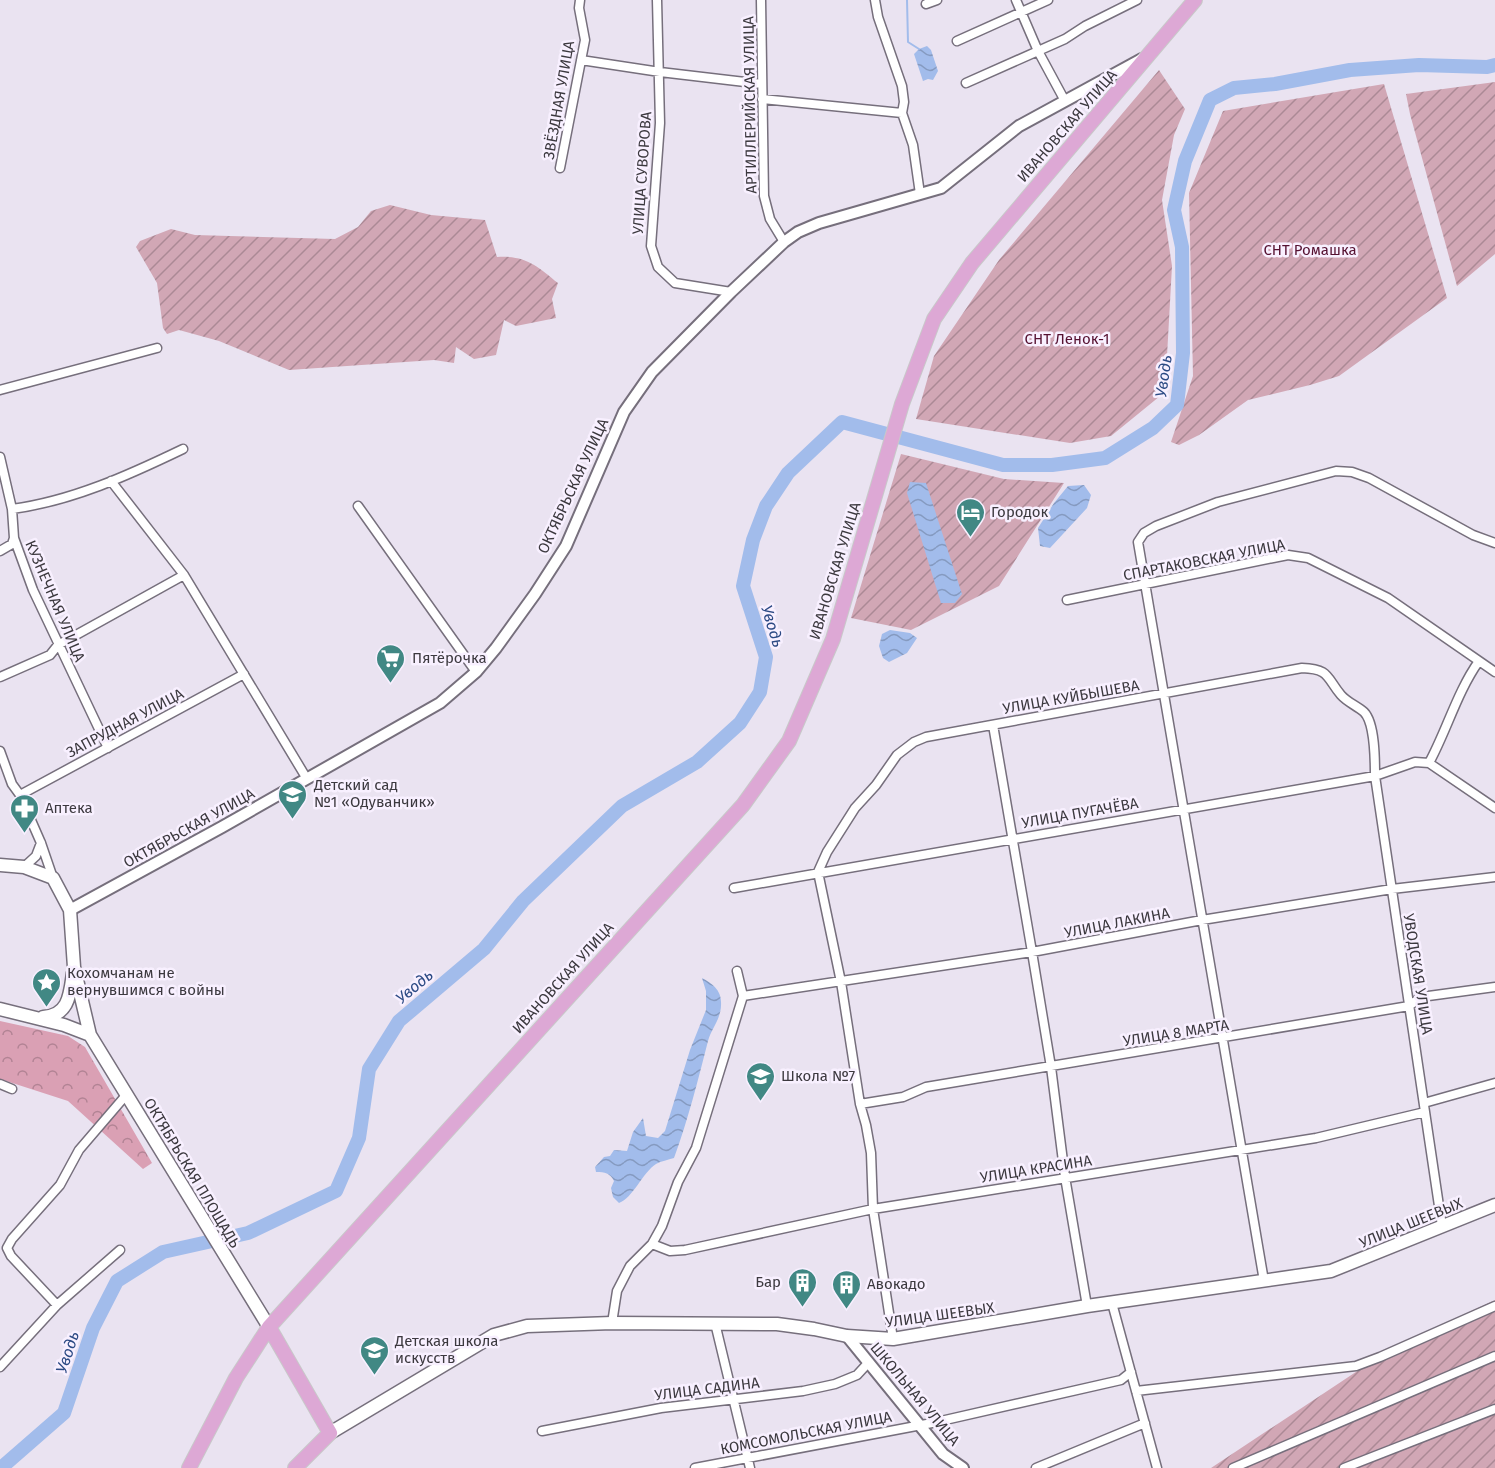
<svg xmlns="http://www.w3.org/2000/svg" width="1495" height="1468" font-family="'Fira Sans',sans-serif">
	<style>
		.forest { fill: url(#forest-crowns) }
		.garden { fill: url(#garden-furrows) }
		.water { fill: url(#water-waves) }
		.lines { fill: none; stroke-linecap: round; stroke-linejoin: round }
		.stream { stroke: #a2bceb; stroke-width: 2 }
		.river { stroke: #a2bceb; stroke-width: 14 }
		.minor-casing { stroke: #766f7c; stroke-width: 11 }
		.tertiary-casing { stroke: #766f7c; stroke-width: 14 }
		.secondary-casing { stroke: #766f7c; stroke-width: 15 }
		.primary-casing { stroke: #c8c8c9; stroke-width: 16 }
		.minor { stroke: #fff; stroke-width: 8 }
		.tertiary { stroke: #fff; stroke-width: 10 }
		.secondary { stroke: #fff; stroke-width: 12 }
		.primary { stroke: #dda8d5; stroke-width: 14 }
		.labels { text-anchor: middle; stroke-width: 5; stroke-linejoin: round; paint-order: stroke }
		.street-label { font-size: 15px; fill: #3c393f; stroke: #f8f0ff }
		.park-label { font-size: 15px; fill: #551131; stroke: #f8f0ff }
		.poi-label { font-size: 15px; fill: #3c393f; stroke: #f8f0ff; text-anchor: start }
		.water-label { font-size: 16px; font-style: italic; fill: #2c4a84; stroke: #f8f0ff }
	</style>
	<defs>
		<pattern id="forest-crowns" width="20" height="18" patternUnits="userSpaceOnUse" patternTransform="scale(1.5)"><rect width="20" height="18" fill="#daa0b4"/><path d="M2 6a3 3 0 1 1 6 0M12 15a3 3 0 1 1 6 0" fill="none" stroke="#b28394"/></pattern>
		<pattern id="garden-furrows" width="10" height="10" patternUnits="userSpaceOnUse" patternTransform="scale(1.5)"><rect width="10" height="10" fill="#d1a7b5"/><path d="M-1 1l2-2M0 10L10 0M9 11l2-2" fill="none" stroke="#ab8995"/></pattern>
		<pattern id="water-waves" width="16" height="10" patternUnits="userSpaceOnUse" patternTransform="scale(1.5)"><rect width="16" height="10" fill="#a2bceb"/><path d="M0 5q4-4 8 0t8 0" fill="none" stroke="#859ac0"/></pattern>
	</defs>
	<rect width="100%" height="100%" fill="#eae3f1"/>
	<path class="forest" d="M0 1021 68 1036 85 1047 152 1163 143 1169 68 1101 0 1079Z"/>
	<path class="garden" d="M1159 70 1185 109 1174 135 1162 200 1172 266 1165 392 1111 436 1070 443 916 419 934 356 999 260Z
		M1495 82V254L1457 286 1410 114 1406 94Z
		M1384 84 1447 298 1339 376 1310 385 1248 400 1199 435 1179 445 1171 442 1193 376 1189 193 1223 111Z
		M390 205 431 215 485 220 497 257C526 255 537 266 558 283L552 299 556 318 516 326 504 320 496 355 474 359 456 347 454 363 434 360 289 370 219 341 179 330 167 334 163 328 157 283 136 247 140 241 171 229 195 235 335 239 358 227 371 211Z
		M901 454 1004 479 1064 483 999 586 911 630 851 618Z
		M1495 1300V1468H1211L1392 1348Z"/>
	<path class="water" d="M927 46 931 50 938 71 933 80 928 79 923 81 914 54 919 49Z
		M910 482 926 483 962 594 955 603H941L907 493Z
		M1084 485 1091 495 1087 508 1050 548 1040 546 1038 528 1054 503 1068 486Z
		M890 630 910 633 917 638 907 653 889 662 883 658 879 646 882 634Z
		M702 978C712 983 721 990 721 1002 722 1018 712 1027 708 1041 698 1080 688 1120 674 1158 668 1160 661 1161 656 1164 643 1172 633 1198 619 1203L613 1197 611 1188 614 1181C610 1173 605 1172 596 1172L595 1167 604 1157 610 1156 614 1150 627 1151 633 1132 643 1118 646 1136 658 1138 665 1131 690 1050 706 1010V991Z"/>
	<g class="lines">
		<path class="stream" d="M907 0 908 42 919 49"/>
		<path class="river" d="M1 1468 64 1413 93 1328 117 1281 163 1252 248 1233 336 1191 359 1138 369 1069 399 1021 484 949 523 901 622 806 697 762 740 723 760 692 766 657 743 586 753 540 766 506 788 473 842 422 1003 465H1052L1105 458 1153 428 1177 405 1183 353 1182 247 1174 210 1185 161 1210 100 1234 88 1275 84 1350 70 1419 65 1487 67 1495 65"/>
		<defs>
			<path id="minor" d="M657 0 660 123 651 246 658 267 675 283 731 292
				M761 0 764 196 770 219 784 242
				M875 0 878 17 902 86 904 102 902 113 913 145 920 194
				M1016 0 1038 51 1065 101
				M926 4 937 0
				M957 41 1048 0
				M581 60 660 72 762 84
				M966 83 1065 39 1085 26 1137 0
				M762 99 902 113
				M560 168 585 40 579 8 580 0
				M0 390 157 348
				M0 457 12 509 14 538 33 590 108 748
				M111 481 184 575 307 779
				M358 506 476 672
				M12 509C72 501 129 475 183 449
				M0 551 12 544 14 538
				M1067 600 1288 555 1308 558 1388 598 1495 672
				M0 677 50 655 58 645 184 575
				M993 725 1032 952 1051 1067 1065 1177 1087 1306
				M0 751 12 784 20 795 41 843 53 878
				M1429 763C1447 730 1457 692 1479 661
				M20 795 244 674
				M24 867 36 856 41 843
				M734 888 1375 776 1415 762 1429 763 1495 808
				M743 996 1032 952 1202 920 1392 889 1495 877
				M0 1084 12 1089
				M1424 1103 1495 1083
				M860 1104 903 1097 926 1087 1409 1006 1421 997 1495 987
				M652 1244 670 1251 685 1250 873 1209 1316 1138 1425 1112
				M1264 1281 1138 542 1144 533 1156 526 1218 502 1336 471 1352 472 1369 478 1473 535 1495 543
				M1112 1303 1157 1468
				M57 1305 11 1256 7 1248 12 1239 60 1185 79 1150 127 1094
				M612 1323 617 1291 630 1266 652 1244 662 1226 678 1182 696 1148 743 996 737 971
				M715 1323 750 1468
				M893 1339 873 1209 871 1153 866 1125 860 1104 841 982 818 872 827 852 855 808 876 785 897 755 914 742 926 737 1302 668C1330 669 1326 677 1341 695 1347 702 1357 706 1364 712 1375 723 1375 760 1375 776L1442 1226
				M0 1367 57 1305 120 1250
				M1136 1391 1356 1366 1380 1357 1495 1306
				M542 1431 661 1408 803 1391 835 1384 857 1375 869 1362
				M695 1468 932 1423 1121 1380 1131 1372
				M1036 1468 1145 1423
				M1233 1468 1495 1356
				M1344 1468 1495 1409"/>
			<path id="tertiary" d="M70 910 222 827 440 703 476 672 496 648 535 594 566 546 624 412 652 372 731 292 784 242 798 232 819 223 941 188 1019 126 1142 59
				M847 1336 943 1454 963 1468"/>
			<path id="secondary" d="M0 865 24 867 53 878 70 910 74 967 90 1035 269 1327
				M0 1009 64 1025 90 1035
				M43 1017C69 1016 70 994 73 973
				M330 1433 494 1335 527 1326 612 1323 777 1324 814 1329 847 1336 893 1339 1087 1306 1331 1271 1495 1205"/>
			<path id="primary" d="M269 1327 330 1433 295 1468
				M189 1468 236 1378 269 1327 743 805 789 741 833 639 902 404 934 319 972 263 1195 0"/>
		</defs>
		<use href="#minor" class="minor-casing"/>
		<use href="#tertiary" class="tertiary-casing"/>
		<use href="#secondary" class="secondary-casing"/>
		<use href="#primary" class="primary-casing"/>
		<use href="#minor" class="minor"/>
		<use href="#tertiary" class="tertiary"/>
		<use href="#secondary" class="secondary"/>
		<use href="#primary" class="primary"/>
	</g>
	<defs>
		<symbol id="hotel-pin" viewBox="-11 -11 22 30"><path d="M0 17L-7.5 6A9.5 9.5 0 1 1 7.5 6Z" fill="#418884" stroke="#f8f0ff"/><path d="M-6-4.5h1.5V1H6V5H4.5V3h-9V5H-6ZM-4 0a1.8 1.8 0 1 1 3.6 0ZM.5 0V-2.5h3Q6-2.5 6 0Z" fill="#fff"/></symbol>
		<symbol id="supermarket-pin" viewBox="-11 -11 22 30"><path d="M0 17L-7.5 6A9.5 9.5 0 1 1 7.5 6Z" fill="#418884" stroke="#f8f0ff"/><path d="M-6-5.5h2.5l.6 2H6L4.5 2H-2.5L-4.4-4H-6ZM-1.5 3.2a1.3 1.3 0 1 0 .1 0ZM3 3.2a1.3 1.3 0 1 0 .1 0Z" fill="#fff"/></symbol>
		<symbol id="school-pin" viewBox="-11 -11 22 30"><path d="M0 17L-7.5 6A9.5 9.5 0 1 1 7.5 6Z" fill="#418884" stroke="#f8f0ff"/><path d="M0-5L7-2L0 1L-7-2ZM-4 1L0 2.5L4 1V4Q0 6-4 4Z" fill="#fff"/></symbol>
		<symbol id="pharmacy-pin" viewBox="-11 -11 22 30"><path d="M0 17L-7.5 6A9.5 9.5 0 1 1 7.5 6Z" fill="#418884" stroke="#f8f0ff"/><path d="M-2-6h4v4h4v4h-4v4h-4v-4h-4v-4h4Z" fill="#fff"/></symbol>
		<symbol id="sight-pin" viewBox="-11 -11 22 30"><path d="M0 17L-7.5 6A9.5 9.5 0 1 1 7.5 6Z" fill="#418884" stroke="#f8f0ff"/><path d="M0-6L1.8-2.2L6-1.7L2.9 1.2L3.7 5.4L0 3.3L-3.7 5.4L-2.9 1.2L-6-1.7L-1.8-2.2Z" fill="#fff"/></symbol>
		<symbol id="building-pin" viewBox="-11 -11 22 30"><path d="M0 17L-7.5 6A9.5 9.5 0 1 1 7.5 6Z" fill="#418884" stroke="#f8f0ff"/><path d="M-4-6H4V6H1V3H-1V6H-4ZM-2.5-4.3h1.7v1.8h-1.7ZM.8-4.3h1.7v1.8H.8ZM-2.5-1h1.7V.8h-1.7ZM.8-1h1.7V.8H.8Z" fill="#fff"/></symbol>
	</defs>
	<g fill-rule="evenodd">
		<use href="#hotel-pin" x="954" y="496" width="33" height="45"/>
		<use href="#supermarket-pin" x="374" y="642" width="33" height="45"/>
		<use href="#school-pin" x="276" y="778" width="33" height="45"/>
		<use href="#pharmacy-pin" x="8" y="792" width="33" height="45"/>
		<use href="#sight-pin" x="30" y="966" width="33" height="45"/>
		<use href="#school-pin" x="744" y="1060" width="33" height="45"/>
		<use href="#building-pin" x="786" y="1266" width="33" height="45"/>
		<use href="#building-pin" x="830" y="1268" width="33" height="45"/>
		<use href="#school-pin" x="358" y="1334" width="33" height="45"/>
	</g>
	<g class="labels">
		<g class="street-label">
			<text transform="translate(559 100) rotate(-80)" y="5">ЗВЁЗДНАЯ УЛИЦА</text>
			<text transform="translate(750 105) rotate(-91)" y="5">АРТИЛЛЕРИЙСКАЯ УЛИЦА</text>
			<text transform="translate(1067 126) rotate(-49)" y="5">ИВАНОВСКАЯ УЛИЦА</text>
			<text transform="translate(642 173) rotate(-86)" y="5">УЛИЦА СУВОРОВА</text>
			<text transform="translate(573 486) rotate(-65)" y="5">ОКТЯБРЬСКАЯ УЛИЦА</text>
			<text transform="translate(1204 560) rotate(-11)" y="5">СПАРТАКОВСКАЯ УЛИЦА</text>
			<text transform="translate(835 571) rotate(-73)" y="5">ИВАНОВСКАЯ УЛИЦА</text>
			<text transform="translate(55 601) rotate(67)" y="5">КУЗНЕЧНАЯ УЛИЦА</text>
			<text transform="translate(1071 697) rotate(-10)" y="5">УЛИЦА КУЙБЫШЕВА</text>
			<text transform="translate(125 723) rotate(-28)" y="5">ЗАПРУДНАЯ УЛИЦА</text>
			<text transform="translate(1080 813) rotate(-10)" y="5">УЛИЦА ПУГАЧЁВА</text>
			<text transform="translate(189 828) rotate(-29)" y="5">ОКТЯБРЬСКАЯ УЛИЦА</text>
			<text transform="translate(1117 923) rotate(-11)" y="5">УЛИЦА ЛАКИНА</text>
			<text transform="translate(1418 974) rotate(81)" y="5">УВОДСКАЯ УЛИЦА</text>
			<text transform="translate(563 978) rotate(-48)" y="5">ИВАНОВСКАЯ УЛИЦА</text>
			<text transform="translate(1176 1033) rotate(-9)" y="5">УЛИЦА 8 МАРТА</text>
			<text transform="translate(1036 1169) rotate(-9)" y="5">УЛИЦА КРАСИНА</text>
			<text transform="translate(192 1173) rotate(59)" y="5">ОКТЯБРЬСКАЯ ПЛОЩАДЬ</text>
			<text transform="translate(1411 1223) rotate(-22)" y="5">УЛИЦА ШЕЕВЫХ</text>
			<text transform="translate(940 1315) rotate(-8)" y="5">УЛИЦА ШЕЕВЫХ</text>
			<text transform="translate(707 1389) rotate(-7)" y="5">УЛИЦА САДИНА</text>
			<text transform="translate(915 1394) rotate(50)" y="5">ШКОЛЬНАЯ УЛИЦА</text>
			<text transform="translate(806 1433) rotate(-11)" y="5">КОМСОМОЛЬСКАЯ УЛИЦА</text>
		</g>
		<g class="park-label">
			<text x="1310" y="255">СНТ Ромашка</text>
			<text x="1067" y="344">СНТ Ленок-1</text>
		</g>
		<g class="poi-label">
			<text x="991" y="517">Городок</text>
			<text x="412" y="663">Пятёрочка</text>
			<text x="314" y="790">Детский сад<tspan x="314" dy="17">№1 «Одуванчик»</tspan></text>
			<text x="45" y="813">Аптека</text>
			<text x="67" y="978">Кохомчанам не<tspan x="67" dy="17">вернувшимся с войны</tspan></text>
			<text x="781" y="1081">Школа №7</text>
			<text x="781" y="1287" text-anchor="end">Бар</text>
			<text x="867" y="1289">Авокадо</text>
			<text x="395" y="1346">Детская школа<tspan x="395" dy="17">искусств</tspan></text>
		</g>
		<g class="water-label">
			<text transform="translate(1163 376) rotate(-82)" y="6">Уводь</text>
			<text transform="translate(773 626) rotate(73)" y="6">Уводь</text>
			<text transform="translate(414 986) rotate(-40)" y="6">Уводь</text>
			<text transform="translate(67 1352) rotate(-72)" y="6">Уводь</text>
		</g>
	</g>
</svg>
